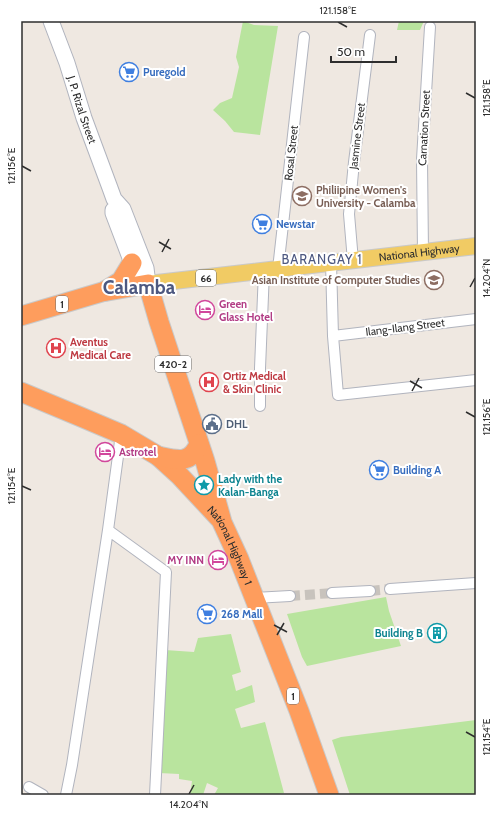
<svg xmlns="http://www.w3.org/2000/svg" width="497" height="816" font-family="Cabin,sans-serif">
	<style>
		.green { fill: #b9e49e }
		.lines { fill: none; stroke-linecap: round; stroke-linejoin: round }
		.street-tunnel { stroke: #c8c3bd; stroke-width: 10; stroke-dasharray: 10 5; stroke-linecap: butt }
		.street-casing { stroke: #b1b4be; stroke-width: 12 }
		.secondary-casing { stroke: #b1b4be; stroke-width: 17 }
		.primary-casing { stroke: #c9c9c9; stroke-width: 18 }
		.highway-casing { stroke: #c9c9c9; stroke-width: 21 }
		.street { stroke: #fff; stroke-width: 10 }
		.secondary { stroke: #fff; stroke-width: 15 }
		.primary { stroke: #f1cb64; stroke-width: 16 }
		.highway { stroke: #fe9d5d; stroke-width: 19 }
		.ticks { fill: none; stroke: #2e2e2e; stroke-width: 1.5 }
		.labels { text-anchor: middle; stroke-width: 4; stroke-linejoin: round; paint-order: stroke }
		.shield { fill: #fff; stroke: #6d6d6d; stroke-width: 1 }
		.shield-label { font-size: 10px; font-weight: bold; fill: #2e2e2e }
		.shop-label { font-size: 11px; font-weight: bold; fill: #366cbe; stroke: #fff; text-anchor: start }
		.street-label { font-size: 11px; fill: #2e2e2e; stroke: #fff }
		.education-label { font-size: 11px; font-weight: bold; fill: #785e54; stroke: #fff; text-anchor: start }
		.hotel-label { font-size: 11px; font-weight: bold; fill: #b23c85; stroke: #fff; text-anchor: start }
		.health-label { font-size: 11px; font-weight: bold; fill: #be3a42; stroke: #fff; text-anchor: start }
		.service-label { font-size: 11px; font-weight: bold; fill: #4e5e75; stroke: #fff; text-anchor: start }
		.culture-label { font-size: 11px; font-weight: bold; fill: #0d838f; stroke: #fff; text-anchor: start }
		.quarter-label { font-size: 13px; letter-spacing: 1px; fill: #4d5880; stroke: #fff }
		.town-label { font-size: 19px; font-weight: bold; fill: #4d5880; stroke: #fff }
		.neatline { fill: none; stroke: #2e2e2e; stroke-width: 1.5 }
		.ticks-label { font-size: 10px; text-anchor: middle; fill: #2e2e2e }
	</style>
	<rect width="100%" height="100%" fill="#efe8e1"/>
	<path class="green" d="M243 21 254 25 278 26 260 135 234 132 225 121 213 110 220 103 232 98 239 67 236 57Z
		M399 21H424L420 30H397Z
		M386 597 389 611 401 646 307 666 302 657 287 614Z
		M231 634 241 672 232 675 236 691 252 685 255 702 235 709 241 728 265 722 284 793 272 795H214L218 788 207 783 203 795H190L192 781 179 779V774L159 773 165 650 194 652 198 638Z
		M476 720V795H350L332 740 341 737Z"/>
	<g class="lines">
		<path class="street-tunnel" d="M370 591 390 589
			M290 596 332 593"/>
		<defs>
			<path id="street" d="M423 253 422 159 430 27
				M353 261 349 214 354 162 370 35
				M331 263 333 336 338 395 476 380
				M278 269 304 37
				M333 336 476 319
				M260 406V368L264 271
				M108 530 166 572 155 795
				M390 589 476 583
				M332 593 370 591
				M254 598 290 596
				M29 787 43 795
				M66 795 72 765 108 530 121 434"/>
			<g id="secondary">
				<path id="s1" d="M51 21 67 63 84 118 110 188 114 199 123 209 146 268 148 284"/>
				<path d="M113 210V213L132 263 139 272"/>
			</g>
			<g id="primary">
				<path id="s2" d="M148 284 476 246"/>
			</g>
			<g id="highway">
				<path d="M105 291 121 281 132 263"/>
				<path d="M21 316 102 292 148 284 159 322 205 461 221 518"/>
				<path id="s3" d="M21 392 81 417 121 434 158 456 180 476 221 520 239 559 299 711 329 795"/>
				<path d="M158 456C177 460 190 465 199 444"/>
			</g>
		</defs>
		<use href="#street" class="street-casing"/>
		<use href="#secondary" class="secondary-casing"/>
		<use href="#primary" class="primary-casing"/>
		<use href="#highway" class="highway-casing"/>
		<use href="#street" class="street"/>
		<use href="#secondary" class="secondary"/>
		<use href="#primary" class="primary"/>
		<use href="#highway" class="highway"/>
	</g>
	<path class="ticks" d="M338 22 347 27M466 93 475 98M22 166 31 171M159 242 171 249M162 252 169 239M470 287 475 278M410 381 422 388M412 391 419 378M466 412 475 417M22 486 31 490M274 625 287 632M277 635 284 623M466 732 475 737M189 794 194 785"/>
	<defs>
		<symbol id="supermarket-ring" viewBox="-11 -11 22 22"><circle r="9.5" fill="#fff" stroke="#3f7fe0" stroke-width="1.5"/><path d="M-6-5.5h2.5l.6 2H6L4.5 2H-2.5L-4.4-4H-6ZM-1.5 3.2a1.3 1.3 0 1 0 .1 0ZM3 3.2a1.3 1.3 0 1 0 .1 0Z" fill="#3f7fe0"/></symbol>
		<symbol id="university-ring" viewBox="-11 -11 22 22"><circle r="9.5" fill="#fff" stroke="#8d6e63" stroke-width="1.5"/><path d="M0-5L7-2L0 1L-7-2ZM-4 1L0 2.5L4 1V4Q0 6-4 4Z" fill="#8d6e63"/></symbol>
		<symbol id="hotel-ring" viewBox="-11 -11 22 22"><circle r="9.5" fill="#fff" stroke="#d1479c" stroke-width="1.5"/><path d="M-6-4.5h1.5V1H6V5H4.5V3h-9V5H-6ZM-4 0a1.8 1.8 0 1 1 3.6 0ZM.5 0V-2.5h3Q6-2.5 6 0Z" fill="#d1479c"/></symbol>
		<symbol id="hospital-ring" viewBox="-11 -11 22 22"><circle r="9.5" fill="#fff" stroke="#e0444e" stroke-width="1.5"/><path d="M-5-5h3v3.5h4V-5h3V5h-3V1.5h-4V5h-3Z" fill="#e0444e"/></symbol>
		<symbol id="civic-ring" viewBox="-11 -11 22 22"><circle r="9.5" fill="#fff" stroke="#5c6f8a" stroke-width="1.5"/><path d="M-.6-6.5H3V-4.5H.6V-3L4-1V1h2V6H-6V1h2V-1L-.6-3ZM-1.2 2.5V6h2.4V2.5Z" fill="#5c6f8a"/></symbol>
		<symbol id="sight-ring" viewBox="-11 -11 22 22"><circle r="9.5" fill="#fff" stroke="#0f9aa8" stroke-width="1.5"/><path d="M0-6L1.8-2.2L6-1.7L2.9 1.2L3.7 5.4L0 3.3L-3.7 5.4L-2.9 1.2L-6-1.7L-1.8-2.2Z" fill="#0f9aa8"/></symbol>
		<symbol id="building-ring" viewBox="-11 -11 22 22"><circle r="9.5" fill="#fff" stroke="#0f9aa8" stroke-width="1.5"/><path d="M-4-6H4V6H1V3H-1V6H-4ZM-2.5-4.3h1.7v1.8h-1.7ZM.8-4.3h1.7v1.8H.8ZM-2.5-1h1.7V.8h-1.7ZM.8-1h1.7V.8H.8Z" fill="#0f9aa8"/></symbol>
	</defs>
	<g fill-rule="evenodd">
		<use href="#supermarket-ring" x="118" y="61" width="22" height="22"/>
		<use href="#university-ring" x="291" y="185" width="22" height="22"/>
		<use href="#supermarket-ring" x="251" y="213" width="22" height="22"/>
		<use href="#university-ring" x="423" y="269" width="22" height="22"/>
		<use href="#hotel-ring" x="194" y="299" width="22" height="22"/>
		<use href="#hospital-ring" x="45" y="337" width="22" height="22"/>
		<use href="#hospital-ring" x="198" y="371" width="22" height="22"/>
		<use href="#civic-ring" x="201" y="413" width="22" height="22"/>
		<use href="#hotel-ring" x="94" y="441" width="22" height="22"/>
		<use href="#supermarket-ring" x="368" y="459" width="22" height="22"/>
		<use href="#sight-ring" x="193" y="474" width="22" height="22"/>
		<use href="#hotel-ring" x="207" y="549" width="22" height="22"/>
		<use href="#supermarket-ring" x="196" y="603" width="22" height="22"/>
		<use href="#building-ring" x="426" y="622" width="22" height="22"/>
	</g>
	<g class="labels">
		<g class="shield">
			<rect x="196" y="270" width="20" height="16" rx="3"/>
			<rect x="56" y="296" width="12" height="16" rx="3"/>
			<rect x="155" y="356" width="36" height="16" rx="3"/>
			<rect x="287" y="688" width="12" height="16" rx="3"/>
		</g>
		<g class="shield-label">
			<text x="206" y="282">66</text>
			<text x="62" y="308">1</text>
			<text x="173" y="368">420-2</text>
			<text x="293" y="700">1</text>
		</g>
		<g class="shop-label">
			<text x="143" y="76">Puregold</text>
			<text x="276" y="228">Newstar</text>
			<text x="393" y="474">Building A</text>
			<text x="221" y="618">268 Mall</text>
		</g>
		<g class="street-label">
			<text dy="4" stroke="none"><textPath href="#s1" startOffset="94">J. P. Rizal Street</textPath></text>
			<text transform="translate(424 128) rotate(-87)" y="4">Carnation Street</text>
			<text transform="translate(357 136) rotate(-83)" y="4">Jasmine Street</text>
			<text transform="translate(291 153) rotate(-84)" y="4">Rosal Street</text>
			<text dy="4" stroke="none"><textPath href="#s2" startOffset="273">National Highway</textPath></text>
			<text transform="translate(405 327) rotate(-7)" y="4">Ilang-Ilang Street</text>
			<text dy="4" stroke="none"><textPath href="#s3" startOffset="268">National Highway 1</textPath></text>
		</g>
		<g class="education-label">
			<text x="316" y="194">Philiipine Women's<tspan x="316" dy="13">University - Calamba</tspan></text>
			<text x="420" y="284" text-anchor="end">Asian Institute of Computer Studies</text>
		</g>
		<g class="hotel-label">
			<text x="219" y="308">Green<tspan x="219" dy="13">Glass Hotel</tspan></text>
			<text x="119" y="456">Astrotel</text>
			<text x="204" y="564" text-anchor="end">MY INN</text>
		</g>
		<g class="health-label">
			<text x="70" y="346">Aventus<tspan x="70" dy="13">Medical Care</tspan></text>
			<text x="223" y="380">Ortiz Medical<tspan x="223" dy="13">&amp; Skin Clinic</tspan></text>
		</g>
		<g class="service-label">
			<text x="226" y="428">DHL</text>
		</g>
		<g class="culture-label">
			<text x="218" y="483">Lady with the<tspan x="218" dy="13">Kalan-Banga</tspan></text>
			<text x="423" y="637" text-anchor="end">Building B</text>
		</g>
		<g class="quarter-label">
			<text x="322" y="264">BARANGAY 1</text>
		</g>
		<g class="town-label">
			<text x="139" y="294">Calamba</text>
		</g>
	</g>
	<rect width="497" height="816" fill="none" stroke="#ffffff" stroke-width="44"/>
	<path d="M331 56v6h65v-6" fill="none" stroke="#2e2e2e" stroke-width="2"/>
	<text x="337" y="56" font-size="12" fill="#2e2e2e" stroke="#ffffff" stroke-width="3" paint-order="stroke">50 m</text>
	<rect x="22" y="22" width="453" height="772" class="neatline"/>
	<g class="ticks-label">
		<text x="338" y="14">121.158°E</text>
		<text transform="translate(486 98) rotate(-90)" y="4">121.158°E</text>
		<text transform="translate(11 166) rotate(-90)" y="4">121.156°E</text>
		<text transform="translate(486 278) rotate(-90)" y="4">14.204°N</text>
		<text transform="translate(486 417) rotate(-90)" y="4">121.156°E</text>
		<text transform="translate(11 486) rotate(-90)" y="4">121.154°E</text>
		<text transform="translate(486 737) rotate(-90)" y="4">121.154°E</text>
		<text x="189" y="808">14.204°N</text>
	</g>
</svg>
